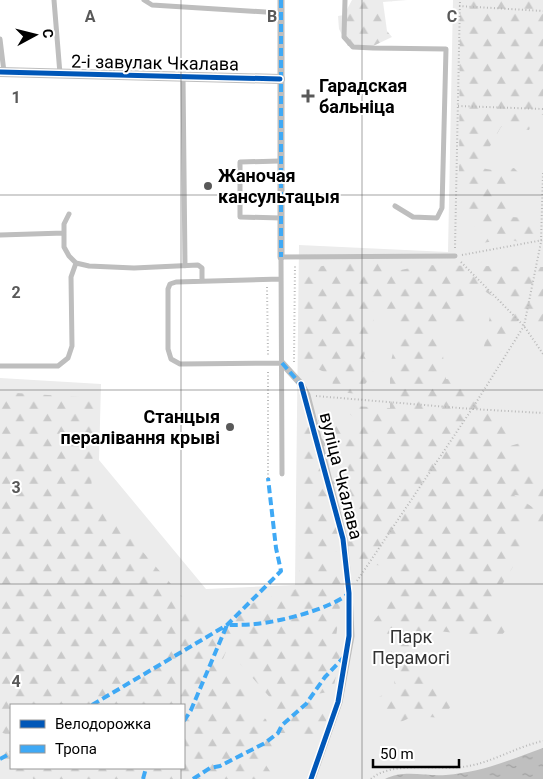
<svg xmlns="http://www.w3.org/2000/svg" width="543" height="779" font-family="Roboto,sans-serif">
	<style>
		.green { fill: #ececec; fill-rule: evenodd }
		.forest { fill: url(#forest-firs) }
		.water { fill: url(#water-ripples) }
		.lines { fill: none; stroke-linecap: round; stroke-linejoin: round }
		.path { stroke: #b9b9b9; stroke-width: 2; stroke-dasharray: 1 2.5; stroke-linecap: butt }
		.service { stroke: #bebebe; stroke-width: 5 }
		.pedestrian { stroke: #bebebe; stroke-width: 7 }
		.minor { stroke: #bebebe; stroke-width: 10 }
		.quiet { stroke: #3fa9f5; stroke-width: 4; stroke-dasharray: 8 4; stroke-linecap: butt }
		.cycleway-casing { stroke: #fff; stroke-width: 8 }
		.cycleway { stroke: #0057b8; stroke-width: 5 }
		.grid { fill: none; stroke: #595959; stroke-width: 1; stroke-opacity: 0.55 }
		.poi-dot { fill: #595959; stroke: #fff; stroke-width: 2 }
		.labels { text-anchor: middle; stroke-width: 4; stroke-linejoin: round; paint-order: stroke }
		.street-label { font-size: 18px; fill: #000; stroke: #fff }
		.poi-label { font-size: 18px; font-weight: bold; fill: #000; stroke: #fff; text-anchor: start }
		.park-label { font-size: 18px; fill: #333; stroke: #fff }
		.grid-label { font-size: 16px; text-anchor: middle; font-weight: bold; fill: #595959; stroke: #fff; stroke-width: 4; stroke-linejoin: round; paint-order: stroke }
	</style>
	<defs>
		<pattern id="forest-firs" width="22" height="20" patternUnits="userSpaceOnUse" patternTransform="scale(1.25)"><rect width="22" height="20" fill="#ececec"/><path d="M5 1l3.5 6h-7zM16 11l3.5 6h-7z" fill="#c9c9c9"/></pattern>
		<pattern id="water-ripples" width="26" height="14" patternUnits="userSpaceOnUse" patternTransform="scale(1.25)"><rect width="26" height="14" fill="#bfbfbf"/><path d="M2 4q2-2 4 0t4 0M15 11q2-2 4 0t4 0" fill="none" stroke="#a2a2a2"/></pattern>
	</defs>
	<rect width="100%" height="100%" fill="#fff"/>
	<path class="green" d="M453 0H543V779H0V378L101 384 99 460 206 589 295 585 299 245 448 252ZM11 705H184V768H11Z"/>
	<path class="forest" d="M352 0H407L383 2 387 31 392 37 369 48 348 46 339 29 338 16 344 15Z
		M460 0H543V115H536L529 130 501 127 489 148 493 155 481 168 498 171 514 168 520 174 507 190 510 217 531 218 536 232 526 244 508 239 482 243 485 228 468 225 464 208 467 194 459 180Z
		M380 257 396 271 425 265 543 267V335L528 318 513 323 512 343 492 359 482 356 490 316 510 308 483 290 459 297 471 324 460 329 437 310 446 379 467 380 471 400 510 420V446L527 441 522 466 543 478V497L514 495 543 514V525L511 526 509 536 531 543 503 553 513 567 487 609 511 625 499 638 438 631 414 646 417 671 455 700 443 718 414 716 394 725 377 698 395 688 389 635H374L373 622 387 604 386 566 355 563V548L340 549 322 560 352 574 342 591 335 645 340 655 333 691 312 695 330 708 319 743 300 742 299 733H278L274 702 227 649 219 669 245 691V712L266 719 275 750 262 759 275 779H33L31 772 0 773V740L11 738V768H184V705H11V736L0 732V392L96 398 91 493 208 626 255 602 299 588 302 416 323 420H331L354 443 360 424 349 413 351 406 390 408V365L400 325 376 311 364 356 374 373 357 394 333 391 332 376 302 361 304 282 316 267Z"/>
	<path class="water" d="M543 748V779H385C405 769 426 777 446 775 482 772 510 760 543 748Z"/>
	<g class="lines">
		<path class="path" d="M459 6 543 11
			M458 106 543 109
			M455 248 460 0
			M462 255 543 240
			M461 262 524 326 543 354
			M267 287 268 355
			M294 362 295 264
			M268 372V478
			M316 396 472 409 543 413
			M357 581 472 409 524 326 541 242 543 173
			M371 779C391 761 436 770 462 767 490 764 515 747 543 741"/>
		<path class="service" d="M54 0 60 74
			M144 0 152 5 281 13
			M345 0 344 37 353 47 373 48 446 49 442 208 437 218 413 217 395 206
			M0 39 4 72
			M183 77 185 266
			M280 161 240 162V217L281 218
			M69 214 64 224V247L69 256 76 263 89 266 134 268 198 265 202 268V281
			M0 235 64 233
			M281 279 176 282 170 284 168 289V349L171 359 180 364 282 363
			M0 366H58L68 358 72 346 71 277 76 263
			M282 474 281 257 455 256"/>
		<path class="pedestrian" d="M281 0V257
			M282 363 301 384 307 395 344 539 349 592 351 636 339 702 312 779"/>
		<path class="minor" d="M0 72 280 79"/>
		<path class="quiet" d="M281 0V257
			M282 363 303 387
			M92 705 227 625 281 571 276 548 268 478
			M184 721 191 710 227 625C237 625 246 625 255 624 279 622 331 609 349 593
			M0 759 11 753
			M143 779 146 768
			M193 779 210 768 220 766 265 743 278 733 282 725 306 704 325 677 344 657"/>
		<defs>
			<path id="cycleway" d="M0 72 280 79
				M301 384 343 539 349 593V636L338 702 311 779"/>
		</defs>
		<use href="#cycleway" class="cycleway-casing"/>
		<use href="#cycleway" class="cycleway"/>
	</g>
	<path class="grid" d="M181 0V705M362 0V779M0 195H543M0 390H543M0 584H543M181 768V779"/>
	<g class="poi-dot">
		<path d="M305.5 88.5h5v5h5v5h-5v5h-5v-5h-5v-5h5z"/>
		<circle cx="208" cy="186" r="5"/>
		<circle cx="230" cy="427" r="5"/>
	</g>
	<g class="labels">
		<g class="street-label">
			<text transform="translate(155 63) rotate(1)" y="6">2-і завулак Чкалава</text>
			<text transform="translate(341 476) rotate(76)" y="6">вуліца Чкалава</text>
		</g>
		<g class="poi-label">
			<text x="319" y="92">Гарадская<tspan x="319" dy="21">бальніца</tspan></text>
			<text x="218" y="182">Жаночая<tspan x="218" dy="21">кансультацыя</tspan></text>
			<text x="220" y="423" text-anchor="end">Станцыя<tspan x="220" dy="21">пералівання крыві</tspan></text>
		</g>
		<g class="park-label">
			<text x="411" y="643">Парк<tspan x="411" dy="21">Перамогі</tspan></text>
		</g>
	</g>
	<g class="grid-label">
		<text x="90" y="22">A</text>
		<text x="272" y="22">B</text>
		<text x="452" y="22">C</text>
		<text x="16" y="103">1</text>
		<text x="16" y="298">2</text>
		<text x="16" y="493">3</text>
		<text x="16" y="687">4</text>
	</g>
	<rect x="10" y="704" width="175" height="65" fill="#ffffff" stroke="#999999"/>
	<rect x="20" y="720" width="25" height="8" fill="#0057b8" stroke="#999999"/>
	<text x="55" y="729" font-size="15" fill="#000000">Велодорожка</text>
	<rect x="20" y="745" width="25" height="8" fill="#3fa9f5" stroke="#999999"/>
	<text x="55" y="754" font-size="15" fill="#000000">Тропа</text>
	<g transform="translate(35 35) rotate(83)" stroke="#ffffff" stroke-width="4" paint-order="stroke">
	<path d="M0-4L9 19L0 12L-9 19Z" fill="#000000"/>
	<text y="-8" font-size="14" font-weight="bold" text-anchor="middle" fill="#000000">С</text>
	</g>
	<path d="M373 759v8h86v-8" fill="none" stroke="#000000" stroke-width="2.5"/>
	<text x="380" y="759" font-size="15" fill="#000000" stroke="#ffffff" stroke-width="4" paint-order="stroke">50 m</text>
</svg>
